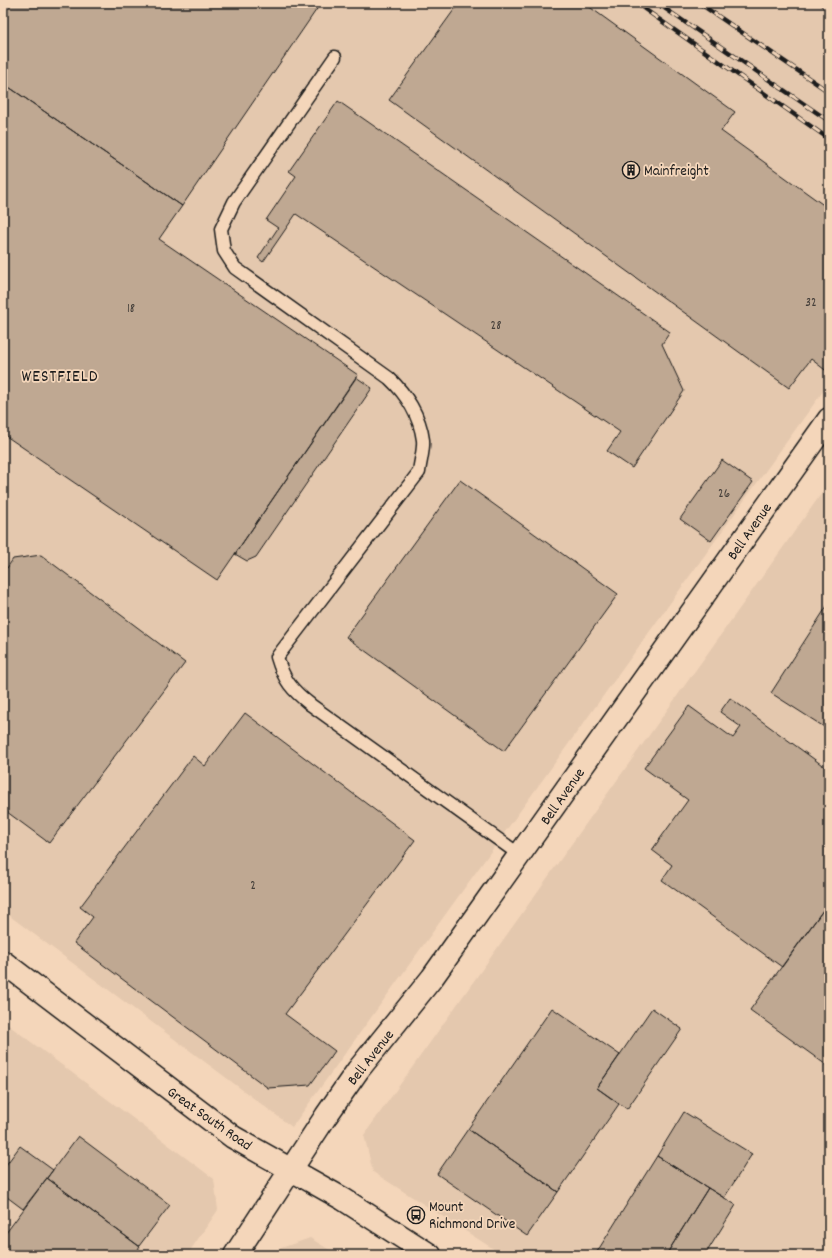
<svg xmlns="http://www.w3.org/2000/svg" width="832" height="1258" font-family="Dekko,sans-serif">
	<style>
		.built { fill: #e4c8ae }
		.building { fill: #bfa892; stroke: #1c1c1c }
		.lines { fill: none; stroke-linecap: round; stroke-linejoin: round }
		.lane-casing { stroke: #1c1c1c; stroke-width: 15 }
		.street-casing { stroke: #1c1c1c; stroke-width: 25 }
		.primary-casing { stroke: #1c1c1c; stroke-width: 25 }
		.lane { stroke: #f4d6ba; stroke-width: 12 }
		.street { stroke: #f4d6ba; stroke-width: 22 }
		.primary { stroke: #f4d6ba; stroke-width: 22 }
		.rail-casing { stroke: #1c1c1c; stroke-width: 4.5 }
		.rail { stroke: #f4d6ba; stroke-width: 3; stroke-dasharray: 9; stroke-linecap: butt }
		.labels { text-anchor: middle; stroke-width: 3.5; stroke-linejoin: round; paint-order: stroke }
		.number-label { font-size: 13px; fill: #453f3a }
		.poi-label { font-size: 15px; fill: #1c1c1c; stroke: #f4d6ba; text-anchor: start }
		.street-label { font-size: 15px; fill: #1c1c1c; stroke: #f4d6ba }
		.quarter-label { font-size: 17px; letter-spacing: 1px; fill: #1c1c1c; stroke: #f4d6ba }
	</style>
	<rect width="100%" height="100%" fill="#f4d6ba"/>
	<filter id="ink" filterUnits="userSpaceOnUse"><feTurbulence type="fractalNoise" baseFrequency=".025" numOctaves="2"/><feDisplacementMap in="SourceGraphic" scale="8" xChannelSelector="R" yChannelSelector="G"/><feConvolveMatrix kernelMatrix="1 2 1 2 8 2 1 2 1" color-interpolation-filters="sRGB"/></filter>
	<g filter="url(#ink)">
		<path class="built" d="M3 3H829V383L292 1127 3 911Z
			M829 483V1255H503L373 1172 364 1135Z
			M3 1021 214 1179 218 1210 187 1255H3Z
			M310 1238 338 1255H275L281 1248Z"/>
		<path class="building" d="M8 3H321L182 206 3 83V11Z
			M459 3H584L735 112 721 131 829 209V373L811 359 789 388 389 100Z
			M3 83 182 206 159 239 358 375 217 580 3 434Z
			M338 101 670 332 662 344 684 391 632 468 607 451 620 432 296 214 263 262 258 258 278 228 266 220 296 176 289 171Z
			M356 377 372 388 256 557 247 561 235 554Z
			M722 460 753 482 711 541 680 519Z
			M460 480 618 594 504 751 346 637Z
			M41 555 185 663 49 843 3 809V565L7 568 13 559Z
			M829 603V730L771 693Z
			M730 698 829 770V902L782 967 662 880 672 865 652 850 688 800 644 768 689 706 733 738 741 727 720 712Z
			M245 713 415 840 285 1014 335 1051 310 1085 268 1088 74 943 93 917 80 907 193 756 205 766Z
			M829 902V1067L750 1010Z
			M552 1008 620 1055 597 1088 619 1104 558 1192 468 1129Z
			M652 1008 682 1029 627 1109 597 1088Z
			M684 1112 752 1154 724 1198 657 1156Z
			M468 1129 558 1192 527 1236 437 1174Z
			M78 1136 170 1205 139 1246 47 1178Z
			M20 1146 53 1170 23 1209 3 1194V1169Z
			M657 1156 708 1188 666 1255H595Z
			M47 1178 140 1247 134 1255H3V1237Z
			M708 1188 736 1205 705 1255H666Z"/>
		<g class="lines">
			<defs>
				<path id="lane" d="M335 57 234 202 221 229 224 251 235 268 389 378C406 394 420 416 423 440 424 450 420 462 419 472L277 657C284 681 292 690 311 705L520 855"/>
				<path id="street" d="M235 1255 326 1116 358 1070 432 978 829 419"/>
				<path id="primary" d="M3 962 233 1137 343 1199 430 1255"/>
			</defs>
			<use href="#lane" class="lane-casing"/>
			<use href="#street" class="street-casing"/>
			<use href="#primary" class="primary-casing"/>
			<use href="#lane" class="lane"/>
			<use href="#street" class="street"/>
			<use href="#primary" class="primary"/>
			<defs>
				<path id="rail" d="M636 3 829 139
					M657 3 829 121
					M699 3 829 92
					M821 3 829 11"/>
			</defs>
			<use href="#rail" class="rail-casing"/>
			<use href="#rail" class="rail"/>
		</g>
	</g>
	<defs>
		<symbol id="building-ring" viewBox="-11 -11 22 22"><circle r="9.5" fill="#f4d6ba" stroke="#1c1c1c" stroke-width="1.5"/><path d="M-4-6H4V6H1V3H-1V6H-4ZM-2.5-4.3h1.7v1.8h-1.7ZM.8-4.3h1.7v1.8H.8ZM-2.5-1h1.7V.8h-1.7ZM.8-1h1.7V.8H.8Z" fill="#1c1c1c"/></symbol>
		<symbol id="bus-ring" viewBox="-11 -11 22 22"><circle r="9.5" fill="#f4d6ba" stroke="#1c1c1c" stroke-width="1.5"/><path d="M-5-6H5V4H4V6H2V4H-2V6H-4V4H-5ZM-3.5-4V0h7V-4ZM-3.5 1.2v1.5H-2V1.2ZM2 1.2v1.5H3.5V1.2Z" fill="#1c1c1c"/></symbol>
	</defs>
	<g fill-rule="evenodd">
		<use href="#building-ring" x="621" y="160" width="20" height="20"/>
		<use href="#bus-ring" x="406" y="1205" width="20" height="20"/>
	</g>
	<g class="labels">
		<g class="number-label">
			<text x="811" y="306">32</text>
			<text x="131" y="312">18</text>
			<text x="496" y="329">28</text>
			<text x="724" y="497">26</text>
			<text x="253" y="889">2</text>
		</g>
		<g class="poi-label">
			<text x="644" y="175">Mainfreight</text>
			<text x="429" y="1211">Mount<tspan x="429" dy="17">Richmond Drive</tspan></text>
		</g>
		<g class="street-label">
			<text transform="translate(749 531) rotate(-55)" y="5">Bell Avenue</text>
			<text transform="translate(562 796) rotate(-55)" y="5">Bell Avenue</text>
			<text transform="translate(370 1057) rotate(-52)" y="5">Bell Avenue</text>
			<text transform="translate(210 1118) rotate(35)" y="5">Great South Road</text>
		</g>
		<g class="quarter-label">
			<text x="60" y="381">WESTFIELD</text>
		</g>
	</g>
	<rect width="832" height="1258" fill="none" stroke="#f4d6ba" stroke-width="16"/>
	<rect x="8" y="8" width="816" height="1242" fill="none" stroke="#1c1c1c" stroke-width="1.5" filter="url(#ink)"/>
</svg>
